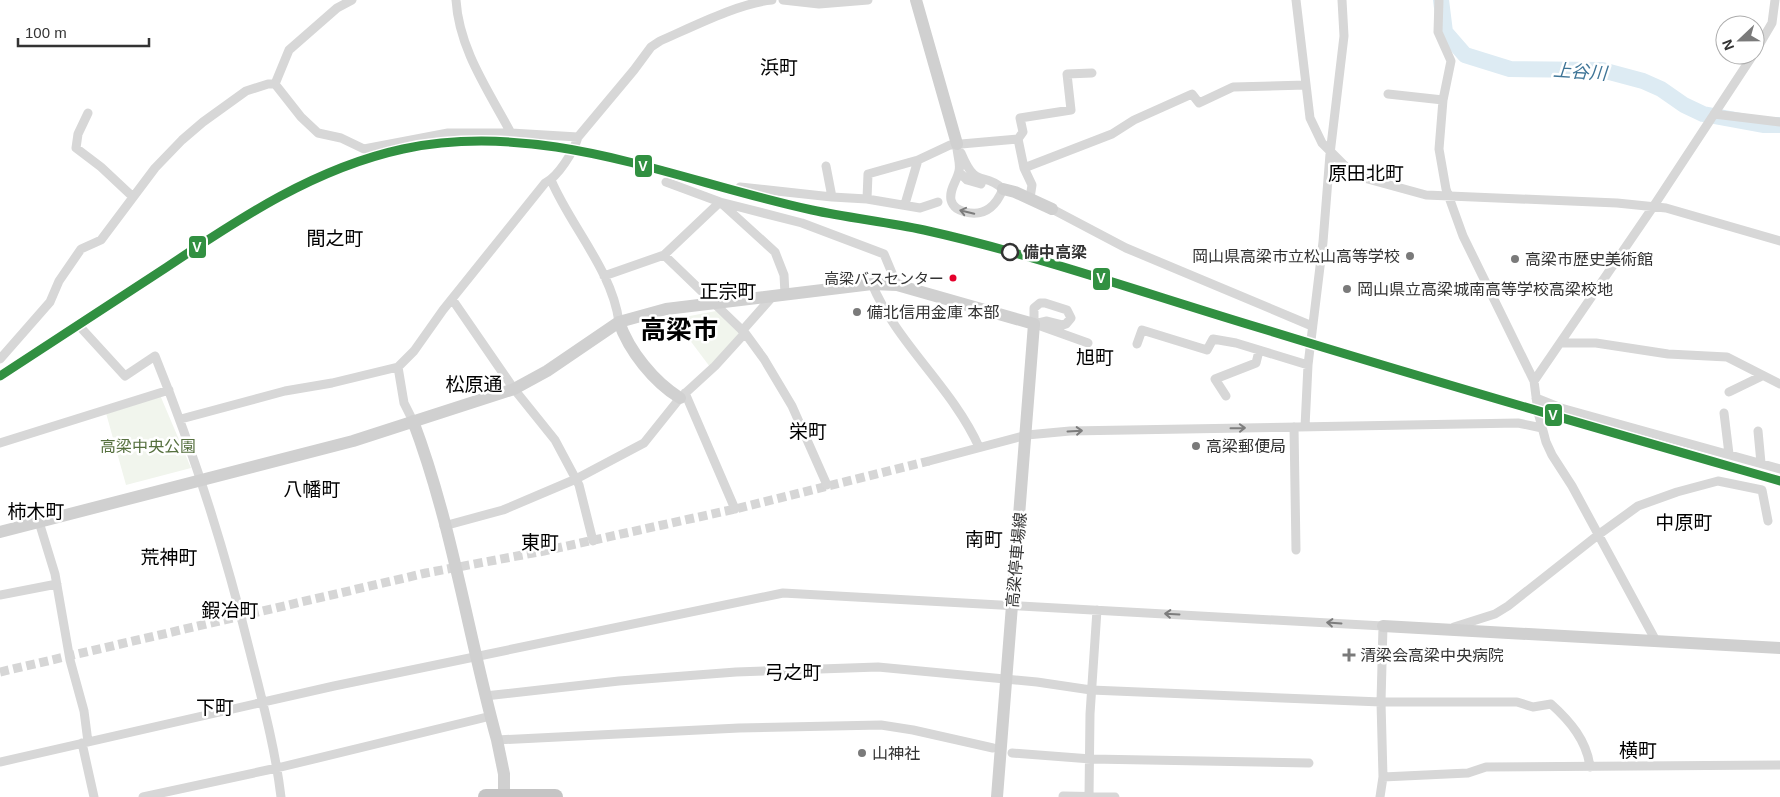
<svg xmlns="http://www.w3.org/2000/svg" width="1780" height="797" font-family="Arial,'Noto Sans JP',sans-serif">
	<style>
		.green { fill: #f1f5ed }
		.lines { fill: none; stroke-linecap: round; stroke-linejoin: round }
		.river { stroke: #ddebf3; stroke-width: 16 }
		.street-tunnel { stroke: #d6d6d6; stroke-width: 9; stroke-dasharray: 9 4.5; stroke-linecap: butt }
		.street { stroke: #d7d7d7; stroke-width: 9 }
		.secondary { stroke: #d0d0d0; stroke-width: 12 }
		.highway { stroke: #c4c4c4; stroke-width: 16 }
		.rail-1-casing { stroke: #fff; stroke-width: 12 }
		.rail-1 { stroke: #319041; stroke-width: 9 }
		.oneway { stroke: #7d7d7d }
		.stop-dot { fill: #fff; stroke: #333; stroke-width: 2.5 }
		.poi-dot { fill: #7a7a7a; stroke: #fff; stroke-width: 2 }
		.bus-dot { fill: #e4002b; stroke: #fff; stroke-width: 2 }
		.labels { text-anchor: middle; stroke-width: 5; stroke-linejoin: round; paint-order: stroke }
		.bus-label { font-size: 15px; fill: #333; stroke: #fff; text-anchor: end }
		.stop-label { font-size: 16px; font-weight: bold; fill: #333; stroke: #fff; text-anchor: start }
		.poi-label { font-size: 16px; fill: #333; stroke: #fff; text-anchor: start }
		.park-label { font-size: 16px; fill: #56703f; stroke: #fff }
		.street-label { font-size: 16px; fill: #333; stroke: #fff }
		.water-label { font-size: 18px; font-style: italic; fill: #3f7597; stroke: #fff }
		.quarter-label { font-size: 19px; fill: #000; stroke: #fff }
		.town-label { font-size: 26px; font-weight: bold; fill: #000; stroke: #fff }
		.line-badge { stroke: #fff; stroke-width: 2 }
		.badge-label { font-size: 14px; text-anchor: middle; font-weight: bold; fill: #fff }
	</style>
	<rect width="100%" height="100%" fill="#fff"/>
	<path class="green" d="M716 311 738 331 739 336 710 367 674 319Z
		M160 395 191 468 126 485 106 413Z"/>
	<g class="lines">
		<path class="river" d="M1441 0 1445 32 1465 55 1510 69 1602 70 1643 81 1661 89 1684 105 1703 114 1763 125H1780"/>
		<path class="street-tunnel" d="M0 672 426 573 544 551 735 509 929 461"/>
		<path class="street" d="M456 0C459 49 488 90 511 133
			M783 0 819 4 868 0
			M1296 0 1310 118 1322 143 1350 171 1364 178 1426 195 1617 203 1666 208 1780 241
			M1439 0 1438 32 1451 61 1443 100 1439 149 1446 189 1463 236 1534 381 1538 412 1546 442 1552 455 1572 486 1656 641
			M1755 52 1772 23 1775 0
			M1092 73 1067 74 1071 110 1020 118 1023 132 1018 139 1024 168 1112 134 1134 120 1192 94 1199 103 1233 87 1306 85
			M275 84 289 50 337 8 352 0
			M1388 94 1443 100
			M88 113 78 134 76 148 101 167 133 197
			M1714 114 1780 122
			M957 144C956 153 961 162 959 171 957 181 949 189 951 200 953 208 959 210 965 212 985 217 996 206 1003 189
			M961 153C977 191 982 170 1003 189
			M826 166 832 197 867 199 920 208 938 202
			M1024 168 1032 185 1030 198
			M959 172 967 180 981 184
			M551 180C571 227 612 270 619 322
			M666 182 720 202 775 252 784 275 785 294
			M740 187 832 197
			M867 199 868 174 918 160 950 145 1018 139
			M905 204 918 160
			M1052 209 1126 248 1312 326
			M664 255 745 333 764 359 792 406 827 485
			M604 276 664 255 720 202 724 203 802 223 884 254 897 285
			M872 284C897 344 952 387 979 447
			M452 299 514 389 555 440 579 485 593 541
			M1040 303H1045L1067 310 1071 318 1066 324 1063 325 1047 321 1034 324V308Z
			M1035 324 1088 343
			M82 329 125 376 155 356C194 452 225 551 250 652 262 700 275 747 281 797
			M742 331 773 296
			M1561 343H1596L1668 354 1727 357 1780 384
			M1137 344 1142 330 1207 350 1213 339 1236 343 1308 365
			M0 359 50 302 59 281 81 249 101 240 155 168 182 140 203 122 246 91 268 84H275L301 117 318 133 341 138 364 149 448 133H511L578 137
			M398 367 404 403 413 421
			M1534 381 1653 207 1753 55
			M1729 392 1762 376
			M685 393 735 509
			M1226 396 1215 379 1256 363 1259 351
			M1536 398 1561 408 1780 469
			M1724 413 1729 454
			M181 419 285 391 332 383 398 367 414 351 443 310 545 183C558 177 574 151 578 137L634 70 651 47 660 41C692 27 739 3 772 0
			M1294 427 1296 550
			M1305 427 1308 365 1323 242 1330 154 1344 36 1342 0
			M1758 431 1761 463
			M0 443 169 390
			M929 461 1027 435 1070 431 1518 423 1542 428
			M39 522 55 574 70 660 84 711 88 742
			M444 526 503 510 576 479 644 443 680 398 715 366 745 333
			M0 595 57 584
			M1454 627 1495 614 1508 606 1598 535 1638 506 1677 492 1718 481 1762 490 1768 521
			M485 696 619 681 736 672 878 667 1037 682 1091 690 1381 702H1517L1533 707 1551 704C1570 721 1587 741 1590 767
			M497 740 739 728 881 725 913 730 993 748
			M82 743 94 797
			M1012 753 1091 759 1309 763
			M0 762 334 686 783 593 1383 626 1381 702 1383 777 1380 797
			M1383 777 1468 773 1486 767 1780 765
			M1063 796 1115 797
			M143 797 277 768 491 716
			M1089 797 1090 714 1097 610"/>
		<path class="secondary" d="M916 0 957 144
			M1003 189 1015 192 1052 209
			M619 322C629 351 654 382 680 398
			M413 421C452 524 468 635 497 740L504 774V797
			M0 532 353 441 514 389 547 371 619 322 666 309 872 284 897 285 1034 324 997 797
			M1383 626 1780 648"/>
		<path class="highway" d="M486 797H555"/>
		<defs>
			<path id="rail-1" d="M0 376C56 340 111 303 167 267 240 218 315 168 403 149 544 119 677 181 812 210 849 218 887 222 924 230 1041 256 1155 297 1270 331 1439 383 1610 432 1780 481"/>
		</defs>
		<use href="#rail-1" class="rail-1-casing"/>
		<use href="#rail-1" class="rail-1"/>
	</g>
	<defs><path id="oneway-shaft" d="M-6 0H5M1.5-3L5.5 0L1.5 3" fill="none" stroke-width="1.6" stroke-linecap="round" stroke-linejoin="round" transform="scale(1.25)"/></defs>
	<g class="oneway">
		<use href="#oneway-shaft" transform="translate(967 212) rotate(-166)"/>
		<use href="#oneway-shaft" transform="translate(1238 428) rotate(-1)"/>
		<use href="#oneway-shaft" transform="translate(1075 431) rotate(-3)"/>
		<use href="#oneway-shaft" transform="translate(1172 614) rotate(-177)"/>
		<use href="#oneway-shaft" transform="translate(1334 623) rotate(-176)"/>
	</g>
	<circle class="stop-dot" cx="1010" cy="252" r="8"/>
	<g class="poi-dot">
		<circle cx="1410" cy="256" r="5"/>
		<circle cx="1515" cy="259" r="5"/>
		<circle cx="1347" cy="289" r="5"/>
		<circle cx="857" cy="312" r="5"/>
		<circle cx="1196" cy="446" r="5"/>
		<path d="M1346.5 647.5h5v5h5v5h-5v5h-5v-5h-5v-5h5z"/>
		<circle cx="862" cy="753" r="5"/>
	</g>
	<circle class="bus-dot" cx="953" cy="278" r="4.5"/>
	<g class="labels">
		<g class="bus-label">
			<text x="944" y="284">高梁バスセンター</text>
		</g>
		<g class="stop-label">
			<text x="1023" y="258">備中高梁</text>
		</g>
		<g class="poi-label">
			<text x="1400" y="262" text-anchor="end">岡山県高梁市立松山高等学校</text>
			<text x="1525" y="265">高梁市歴史美術館</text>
			<text x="1357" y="295">岡山県立高梁城南高等学校高梁校地</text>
			<text x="867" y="318">備北信用金庫 本部</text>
			<text x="1206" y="452">高梁郵便局</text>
			<text x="1360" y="661">清梁会高梁中央病院</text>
			<text x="872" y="759">山神社</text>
		</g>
		<g class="park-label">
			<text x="148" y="452">高梁中央公園</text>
		</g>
		<g class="street-label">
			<text transform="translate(1016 560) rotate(-85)" y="6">高梁停車場線</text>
		</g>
		<g class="water-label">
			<text transform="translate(1580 72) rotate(4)" y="6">上谷川</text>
		</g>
		<g class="quarter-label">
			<text x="779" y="74">浜町</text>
			<text x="1366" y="180">原田北町</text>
			<text x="335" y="245">間之町</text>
			<text x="728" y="298">正宗町</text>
			<text x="1095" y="364">旭町</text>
			<text x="474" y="391">松原通</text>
			<text x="808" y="438">栄町</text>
			<text x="312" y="496">八幡町</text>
			<text x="36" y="518">柿木町</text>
			<text x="1684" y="529">中原町</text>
			<text x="984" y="546">南町</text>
			<text x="540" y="549">東町</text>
			<text x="169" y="564">荒神町</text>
			<text x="230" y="617">鍜冶町</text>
			<text x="793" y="679">弓之町</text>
			<text x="215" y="714">下町</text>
			<text x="1638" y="757">横町</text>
		</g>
		<g class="town-label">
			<text x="679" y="339">高梁市</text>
		</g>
	</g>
	<g class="line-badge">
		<rect x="634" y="154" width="19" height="24" rx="5" fill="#319041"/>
		<rect x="188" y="235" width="19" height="24" rx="5" fill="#319041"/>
		<rect x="1092" y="267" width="19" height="24" rx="5" fill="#319041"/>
		<rect x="1544" y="403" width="19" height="24" rx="5" fill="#319041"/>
	</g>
	<g class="badge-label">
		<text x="643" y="171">V</text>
		<text x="197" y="252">V</text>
		<text x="1101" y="283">V</text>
		<text x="1553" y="420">V</text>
	</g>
	<g transform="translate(1740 40) rotate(248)"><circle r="24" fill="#ffffff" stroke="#adadad"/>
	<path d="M0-4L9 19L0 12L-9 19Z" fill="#7a7a7a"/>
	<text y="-8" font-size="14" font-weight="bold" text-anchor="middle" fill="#333333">N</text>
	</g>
	<path d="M18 38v8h131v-8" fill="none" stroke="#333333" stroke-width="2.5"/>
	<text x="25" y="38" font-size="15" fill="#333333" stroke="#ffffff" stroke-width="4" paint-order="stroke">100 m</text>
</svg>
